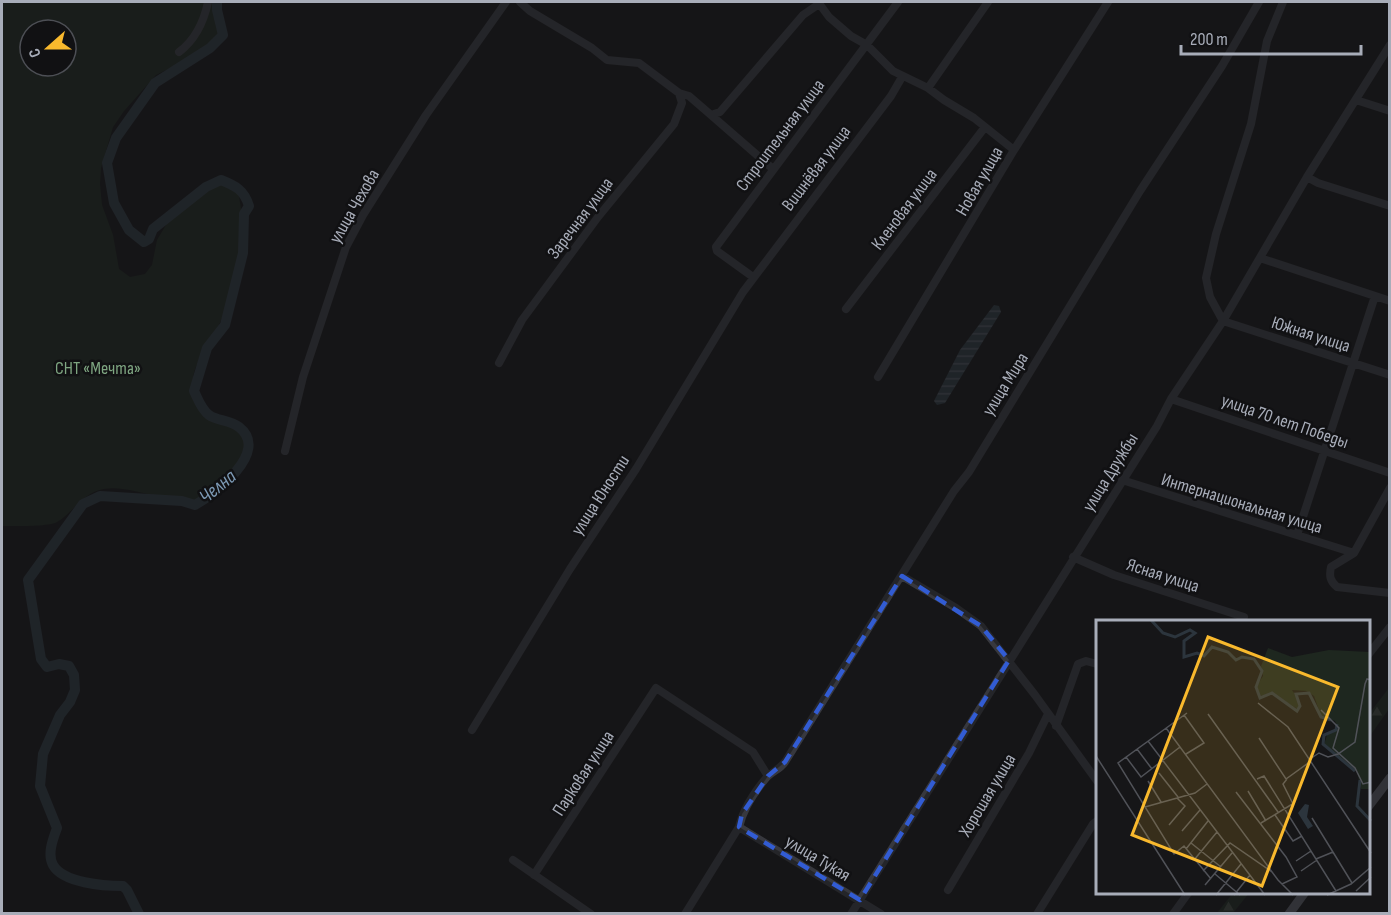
<svg xmlns="http://www.w3.org/2000/svg" width="1391" height="915" font-family="'Sofia Sans Condensed',sans-serif">
	<style>
		.forest { fill: url(#forest-firs) }
		.garden { fill: #1e271f; fill-rule: evenodd }
		.water { fill: url(#water-rules) }
		.lines { fill: none; stroke-linecap: round; stroke-linejoin: round }
		.river { stroke: #2c353d; stroke-width: 10 }
		.minor { stroke: #37383e; stroke-width: 8 }
		.major { stroke: #53555d; stroke-width: 9 }
		.marked { fill: none; stroke: #325cd3; stroke-width: 4.5; stroke-dasharray: 12 8; stroke-linejoin: round }
		.labels { text-anchor: middle; stroke-width: 5; stroke-linejoin: round; paint-order: stroke }
		.street-label { font-size: 18px; fill: #a8adb9; stroke: #111113 }
		.park-label { font-size: 18px; fill: #7ea581; stroke: #111113 }
		.water-label { font-size: 20px; font-style: italic; fill: #7d9ab5; stroke: #111113 }
		.inset-river { fill: none; stroke: #2c353d; stroke-width: 3 }
		.inset-road { fill: none; stroke: #505258; stroke-width: 1.5 }
		.view { fill: #f9b92d; fill-opacity: 0.15; stroke: #f9b92d; stroke-width: 3 }
		.inset-edge { fill: none; stroke: #a8adb9; stroke-width: 3 }
	</style>
	<defs>
		<pattern id="forest-firs" width="22" height="20" patternUnits="userSpaceOnUse" patternTransform="scale(1.5)"><rect width="22" height="20" fill="#1e271f"/><path d="M5 1l3.5 6h-7zM16 11l3.5 6h-7z" fill="#3c443d"/></pattern>
		<pattern id="water-rules" width="6" height="5" patternUnits="userSpaceOnUse" patternTransform="scale(1.5)"><rect width="6" height="5" fill="#2c353d"/><path d="M0 2.5h6" fill="none" stroke="#485057"/></pattern>
	</defs>
	<rect width="100%" height="100%" fill="#161618"/>
	<path class="forest" d="M1389 688V709L1369 737V714Z
		M1233 893H1249L1233 913H1217Z"/>
	<path class="garden" d="M2 2H220V37L216 43 205 51 156 75 124 111 113 127 101 168 100 184 102 205 113 235 119 269 130 277 145 274 152 265 157 240 178 205 185 199 217 179 227 180 237 188C250 237 237 291 214 335 207 350 193 364 193 381 193 390 203 408 211 413 218 417 229 419 237 422L247 440C246 448 245 456 240 463 231 476 208 501 193 504 183 494 172 498 158 496 137 493 115 483 94 492 79 499 71 514 57 522 48 527 13 526 2 526ZM30 30H66V66H30Z"/>
	<path class="water" d="M994 305 999 306 1001 312 945 403 937 405 934 401 960 350Z"/>
	<g class="lines">
		<path class="river" d="M139 914 127 890 123 886C104 886 63 883 53 865 47 854 53 839 57 828L40 786 43 754 60 715 70 702 75 690 74 675 69 666 59 664 47 667 41 659 28 580 83 504 100 496 182 501 195 505C214 494 271 452 239 427 230 420 217 421 209 415 201 409 198 399 194 391L207 348 225 325 243 253 244 214 249 206C244 190 236 186 221 180L206 187 153 229 149 239 144 242 129 230 114 203 107 163 116 138 155 83 210 48 223 35 217 10V2"/>
		<path class="minor" d="M818 2 829 17 851 36 867 45 893 71 928 88 944 100 974 118 1014 150
			M1283 2 1267 41 1251 124 1216 234 1206 278 1210 297 1223 321 1390 375
			M179 52C195 40 204 21 208 2
			M928 88 988 2
			M679 93 689 96 711 115 720 112 803 15 819 4
			M1356 100 1390 111
			M711 115 773 169
			M1307 177 1318 183 1390 206
			M1260 258 1390 301
			M753 277 717 251 716 247 898 2
			M846 309 985 127
			M499 363 522 320 598 217 674 124 682 103 679 93 639 63 607 60 592 48 530 11 520 2
			M878 377 1014 150 1108 2
			M1171 399 1390 473
			M285 451 303 377 346 247 363 215 426 115 506 2
			M1122 480 1354 553
			M1390 488 1354 553 1331 567C1329 576 1330 581 1337 587L1390 593
			M1297 535 1375 296
			M1073 557 1114 575 1244 617
			M902 576 956 608 981 626 1035 695 1097 781
			M1368 655 1390 627
			M1056 726 1078 664 1086 661 1097 664
			M472 730 570 569 636 469 743 292 891 96 902 77
			M739 827 881 914
			M513 860 591 914
			M534 875 656 688 753 752 768 776
			M948 890 1029 753 1048 714
			M685 914 739 827C743 810 755 791 767 777 773 771 779 770 785 762L954 491 969 472 1140 191 1222 66 1259 2
			M851 914 1157 426 1171 399 1223 321 1307 177 1390 45
			M1037 914 1093 824 1097 821
			M1173 914 1189 892"/>
		<path class="major" d="M1368 807 1390 778
			M1289 914 1305 892"/>
	</g>
	<path d="M0 0H1391V915H0ZM902 576 981 626 1009 660 860 900 739 827 742 814 768 776 785 762Z" fill="#161618" fill-opacity=".55" fill-rule="evenodd"/>
	<path class="marked" d="M902 576 981 626 1009 660 860 900 739 827 742 814 768 776 785 762Z"/>
	<g class="labels">
		<g class="street-label">
			<text transform="translate(780 135) rotate(-53)" y="6">Строительная улица</text>
			<text transform="translate(816 168) rotate(-53)" y="6">Вишнёвая улица</text>
			<text transform="translate(979 181) rotate(-60)" y="6">Новая улица</text>
			<text transform="translate(354 206) rotate(-60)" y="6">улица Чехова</text>
			<text transform="translate(904 209) rotate(-53)" y="6">Кленовая улица</text>
			<text transform="translate(580 218) rotate(-53)" y="6">Заречная улица</text>
			<text transform="translate(1311 334) rotate(18)" y="6">Южная улица</text>
			<text transform="translate(1005 384) rotate(-58)" y="6">улица Мира</text>
			<text transform="translate(1285 421) rotate(19)" y="6">улица 70 лет Победы</text>
			<text transform="translate(1110 472) rotate(-58)" y="6">улица Дружбы</text>
			<text transform="translate(600 495) rotate(-57)" y="6">улица Юности</text>
			<text transform="translate(1242 503) rotate(17)" y="6">Интернациональная улица</text>
			<text transform="translate(1163 575) rotate(18)" y="6">Ясная улица</text>
			<text transform="translate(583 773) rotate(-57)" y="6">Парковая улица</text>
			<text transform="translate(987 795) rotate(-59)" y="6">Хорошая улица</text>
			<text transform="translate(818 858) rotate(31)" y="6">улица Тукая</text>
		</g>
		<g class="park-label">
			<text x="98" y="374">СНТ «Мечта»</text>
		</g>
		<g class="water-label">
			<text transform="translate(217 486) rotate(-39)" y="7">Челна</text>
		</g>
	</g>
	<g transform="translate(1096 620)">
		<rect width="274" height="274" fill="#161618"/>
		<path d="M172 28 196 37 233 30 274 32V169H265L261 152 228 125 231 115 241 107 239 101 225 96 218 76 210 71 196 70 204 82 203 90 177 74 163 76 160 67 167 56 165 46Z" fill="#1e271f"/>
		<path d="M209 184 213 185 211 197 217 206 212 209 202 193Z" fill="#2c353d"/>
		<path class="inset-river" d="M55 0 67 13 79 17 94 10 99 13 88 21V37L101 33 108 36 116 27 132 32 140 40 146 37 158 39 166 51 160 67 164 78 176 73 201 91 204 86 200 74 213 73 225 97 235 100M241 104 240 110 228 115 227 124 259 151M264 160 261 186 275 201"/>
		<path class="inset-road" d="M162 83 192 107 275 233M225 90 243 108 237 128 259 148 267 164 275 162M91 93 22 143 78 234 88 226 115 259M112 94 182 192M88 95 108 123 90 134M70 108 182 260 197 275M163 118 190 159 215 141M52 121 169 275M41 129 56 149M0 136 89 275M30 137 45 157 84 127M214 139 223 133 232 137 242 134 259 122 269 64 271 59 275 60M63 153 82 177M161 159 168 156 240 271M191 159 187 164 197 184M52 161 65 182M152 171 170 201M140 172 190 237 201 257 186 264M49 187 99 173 111 164M179 195 197 221 206 216M216 198 256 263M165 203 198 183M73 205 89 186 81 178M86 211 104 190M95 223 125 247M90 229 112 201M220 239 237 232M98 240 121 212M200 241 215 231M107 251 134 223 176 252M205 251 221 240M119 254 144 275M109 265 136 233M260 271 275 257M120 275 145 244M138 275 154 255M231 275 255 264 275 247"/>
		<path class="view" d="M112 17 242 67 166 266 36 215Z"/>
		<rect width="274" height="274" class="inset-edge"/>
	</g>
	<rect width="1391" height="915" fill="none" stroke="#a8adb9" stroke-width="6"/>
	<g transform="translate(48 48) rotate(249)"><circle r="28" fill="#111113" stroke="#4d4f55" stroke-width="1.5"/>
	<path d="M0-4.5L10 22L0 15L-10 22Z" fill="#f9b92d"/>
	<text y="-9" font-size="16" font-weight="bold" text-anchor="middle" fill="#a8adb9">С</text>
	</g>
	<path d="M1181 45v9h180v-9" fill="none" stroke="#a8adb9" stroke-width="3"/>
	<text x="1190" y="45" font-size="18" fill="#a8adb9" stroke="#111113" stroke-width="4.5" paint-order="stroke">200 m</text>
</svg>
